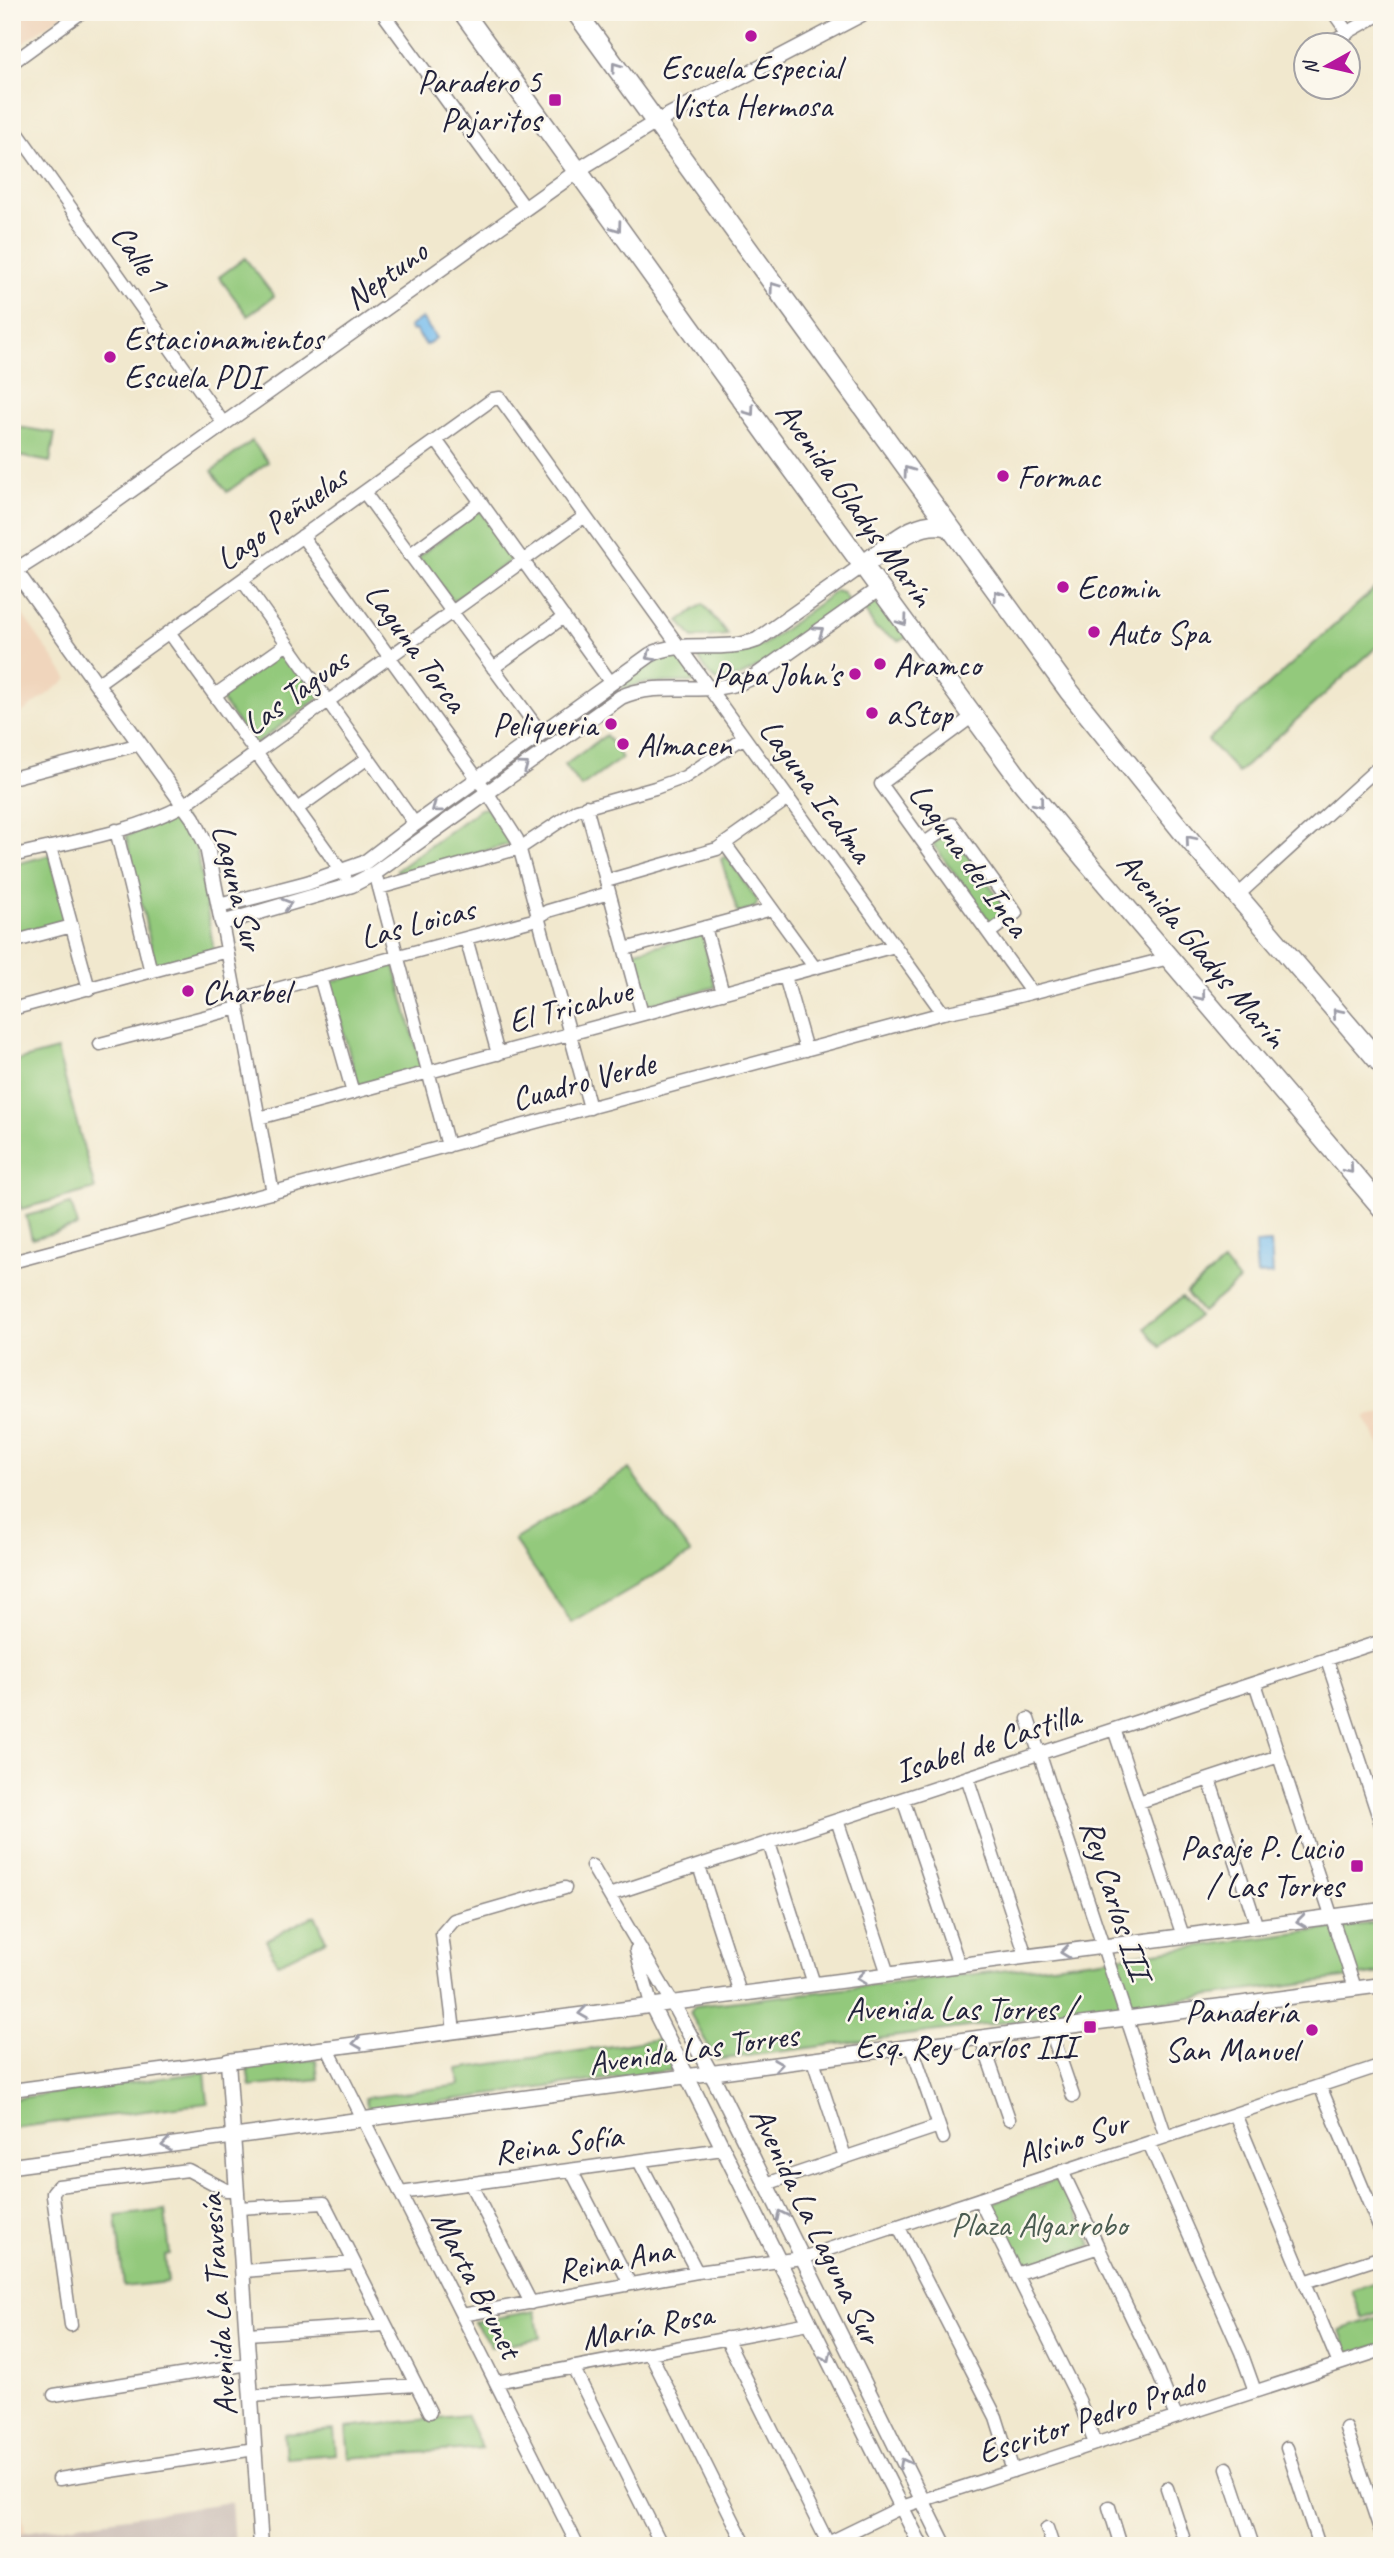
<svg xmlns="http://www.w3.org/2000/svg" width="1394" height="2558" font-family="Caveat,sans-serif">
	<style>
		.built { fill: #f0d5bc }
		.industrial { fill: #cec1b9 }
		.green { fill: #93c97b; stroke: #5a765b; stroke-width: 2 }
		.water { fill: #75bced; stroke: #4c6f94; stroke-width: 2 }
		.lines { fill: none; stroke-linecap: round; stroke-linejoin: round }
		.minor-casing { stroke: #8a8584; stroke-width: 15 }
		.tertiary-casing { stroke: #8a8584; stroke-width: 17 }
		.primary-casing { stroke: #8a8584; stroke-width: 22 }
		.minor { stroke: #fff; stroke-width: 12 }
		.tertiary { stroke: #fff; stroke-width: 14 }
		.primary { stroke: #fff; stroke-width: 19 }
		.oneway { stroke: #9c9ca7 }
		.poi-dot { fill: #b5179e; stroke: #fbf7ec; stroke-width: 2.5 }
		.labels { text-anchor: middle; stroke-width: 5; stroke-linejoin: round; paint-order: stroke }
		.poi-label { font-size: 33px; fill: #22223b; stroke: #fbf7ec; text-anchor: start }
		.street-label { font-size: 33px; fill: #22223b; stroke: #fbf7ec }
		.park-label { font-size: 33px; fill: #4a5c51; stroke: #fbf7ec }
	</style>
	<rect width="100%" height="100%" fill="#fbf7ec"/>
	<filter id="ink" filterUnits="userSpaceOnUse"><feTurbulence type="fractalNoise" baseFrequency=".0143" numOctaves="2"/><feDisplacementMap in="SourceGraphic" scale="14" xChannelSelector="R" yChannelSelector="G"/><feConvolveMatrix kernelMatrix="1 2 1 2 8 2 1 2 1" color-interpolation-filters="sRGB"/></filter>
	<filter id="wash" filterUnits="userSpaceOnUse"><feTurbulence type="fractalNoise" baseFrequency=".00686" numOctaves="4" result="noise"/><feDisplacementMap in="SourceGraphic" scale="28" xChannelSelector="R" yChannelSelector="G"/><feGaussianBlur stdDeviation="1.57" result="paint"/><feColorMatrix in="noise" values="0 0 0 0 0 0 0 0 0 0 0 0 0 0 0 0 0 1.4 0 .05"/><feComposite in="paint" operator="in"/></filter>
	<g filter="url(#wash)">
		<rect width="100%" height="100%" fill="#f1e8ce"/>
		<path class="built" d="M12 12H66L12 51Z
			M13 601 68 679 12 720V602Z
			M1382 1412V1449L1365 1417Z
			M12 2444 25 2532 12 2536Z"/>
		<path class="industrial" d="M231 2502 234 2546H12V2536L25 2532Z"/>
		<path class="green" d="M245 258 274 296 248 316 219 277Z
			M18 427 55 433 50 462 13 455Z
			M252 441 268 462 227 492 212 471Z
			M480 510 514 558 453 601 418 557Z
			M1382 582V642L1238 773 1208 740Z
			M836 591 843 593 847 599 846 606C823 622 744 685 719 681 710 680 703 664 698 657L704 652 741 653 763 645Z
			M879 598 908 637 899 641 875 628 864 609Z
			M703 604 728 635 693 638 679 621Z
			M285 650 320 697 254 745 220 698Z
			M671 656 680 657 698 682 641 683 624 689 620 685C637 673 652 661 671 656Z
			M606 735 622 758 581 787 565 765Z
			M487 808 510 844 400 875 397 870 480 809Z
			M181 816 194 834 214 951 155 964 126 836Z
			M950 831 1009 912 992 925 933 844Z
			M50 855 67 921 12 935V865Z
			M726 856 758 901 755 908 738 914 721 859Z
			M702 934 715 987 646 1005 632 952Z
			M394 965 422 1068 358 1085 330 982Z
			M57 1050 95 1189 21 1209 12 1175V1062Z
			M71 1204 78 1226 32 1239 26 1216Z
			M1224 1262 1239 1281 1202 1312 1186 1293Z
			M1182 1297 1198 1316 1160 1347 1145 1328Z
			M629 1469 691 1554 572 1623 514 1540Z
			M315 1915 326 1940 277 1964 266 1940Z
			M1382 1922V1973L716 2060 690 2013 695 2006 1087 1961Z
			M659 2039 674 2070 369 2111 365 2098 460 2085 458 2069Z
			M316 2059 318 2079 250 2087 247 2067Z
			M205 2072 208 2103 12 2128V2099Z
			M1061 2178 1092 2246 1021 2268 989 2204Z
			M165 2210 170 2254 165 2255 168 2282 124 2287 116 2216Z
			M1382 2280V2311L1362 2318 1352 2290Z
			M535 2311 540 2338 491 2347 474 2322Z
			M1382 2316V2344L1348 2355 1340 2330Z
			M466 2415 482 2448 349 2458 346 2428Z
			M334 2430 336 2454 286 2458 284 2434Z"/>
		<path class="water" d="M422 318 436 338 426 345 415 330 412 331 409 327Z
			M1271 1243 1273 1274 1257 1275 1255 1244Z"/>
	</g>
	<g filter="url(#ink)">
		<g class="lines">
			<defs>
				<path id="minor" d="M382 12 525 208
					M1333 12 1348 33
					M1327 44 1382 13
					M12 63 82 12
					M12 125 224 424
					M436 440 611 683
					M364 492 541 733
					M302 536 487 792 517 839 590 1108
					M409 555 481 502
					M242 580 415 824
					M169 632 345 876
					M493 668 564 617
					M97 684 493 399 500 398 943 1013
					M215 695 287 644
					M973 716 881 784 1031 992
					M12 778 140 744
					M586 806 642 1014
					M297 809 368 758
					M116 830 151 972
					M925 843 952 824 1016 913 989 933
					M725 844 815 968
					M50 847 89 989
					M12 856C69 842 132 833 184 805L585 516
					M377 880 448 1146
					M606 881 717 849 789 798
					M379 888 520 848 577 810 655 788 685 777 744 737
					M1237 896 1382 764
					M222 923 273 1193
					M705 927 723 993
					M466 938 498 1054
					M12 942 72 926
					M625 949 772 909
					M785 976 806 1050
					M320 977 353 1093
					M236 1000 533 920 548 911 609 893
					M12 1009 227 951
					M100 1044 238 1008
					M259 1118 895 946
					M12 1262 943 1013 987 1004 1169 958
					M1327 1660 1382 1827
					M1255 1683 1355 1988
					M1028 1719 1166 2137
					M1114 1729 1183 1936
					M967 1777 1026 1956
					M1209 1779 1257 1927
					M903 1799 959 1965
					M1139 1802 1279 1756
					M837 1820 888 1974
					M769 1843 814 1984
					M592 1866 672 2002
					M699 1866 740 1993
					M609 1895 1382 1641
					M636 1950 651 2004
					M1050 2029 1073 2096
					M454 2031 442 1934 454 1920 565 1888
					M981 2038 1009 2119
					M327 2047 578 2546
					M912 2047 943 2138
					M813 2060 845 2157
					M1320 2086 1382 2234
					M12 2090 228 2061
					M1235 2114 1339 2364
					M1149 2143 1241 2352 1255 2391
					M639 2161 697 2272
					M571 2170 630 2284
					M1062 2171 1157 2370 1176 2417
					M470 2183 531 2303
					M766 2184 939 2126
					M400 2193 723 2149
					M979 2199 1079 2400 1095 2444
					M239 2208 324 2203 430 2412
					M898 2226 996 2417 1013 2471
					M243 2271 354 2263
					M1016 2274 1099 2247
					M1305 2282 1382 2257
					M462 2315 697 2272 802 2258 1382 2065
					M71 2325 53 2196V2192L58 2186 188 2170 226 2190H237
					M247 2334 385 2325
					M726 2338 828 2543
					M650 2353 746 2546
					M573 2367 662 2546
					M496 2382 809 2323
					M54 2395 249 2364
					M251 2396 416 2385
					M1346 2428 1382 2535
					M1287 2448 1319 2546
					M1227 2468 1253 2546
					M59 2479 255 2449
					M1167 2488 1186 2546
					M1109 2507 1121 2546
					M1047 2528 1053 2546
					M822 2546 902 2507 1382 2350"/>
				<path id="tertiary" d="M12 566 193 818 207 847 222 923 352 885 375 873 621 697C661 678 712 701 757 675L880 588
					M16 570 46 551 586 165 656 122 866 12
					M219 906 307 883 364 863 415 824 650 655C679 639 723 653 757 640L863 565
					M672 2002 716 2083 945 2546
					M651 2004 921 2546
					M12 2166C469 2104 925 2045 1382 1985
					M261 2546 228 2061 1382 1910"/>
				<path id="primary" d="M463 12 769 437 1021 781 1085 859 1382 1208
					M576 12 1069 691 1182 831 1382 1065
					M863 565C889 547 915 518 948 526"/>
			</defs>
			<use href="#minor" class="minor-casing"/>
			<use href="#tertiary" class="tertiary-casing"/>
			<use href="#primary" class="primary-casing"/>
			<use href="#minor" class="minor"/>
			<use href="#tertiary" class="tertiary"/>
			<use href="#primary" class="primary"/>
		</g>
		<defs><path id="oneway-chevron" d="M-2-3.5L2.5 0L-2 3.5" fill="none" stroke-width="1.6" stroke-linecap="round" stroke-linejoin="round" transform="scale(1.75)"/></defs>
		<g class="oneway">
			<use href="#oneway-chevron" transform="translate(616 67) rotate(-126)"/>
			<use href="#oneway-chevron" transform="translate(617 227) rotate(54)"/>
			<use href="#oneway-chevron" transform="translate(774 287) rotate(-126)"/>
			<use href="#oneway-chevron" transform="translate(750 411) rotate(54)"/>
			<use href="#oneway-chevron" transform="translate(908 471) rotate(-126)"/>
			<use href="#oneway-chevron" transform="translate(998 595) rotate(-126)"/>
			<use href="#oneway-chevron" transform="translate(903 621) rotate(54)"/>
			<use href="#oneway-chevron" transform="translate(819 631) rotate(-35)"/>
			<use href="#oneway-chevron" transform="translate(650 656) rotate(151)"/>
			<use href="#oneway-chevron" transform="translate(524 766) rotate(-36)"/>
			<use href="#oneway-chevron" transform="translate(1039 803) rotate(51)"/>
			<use href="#oneway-chevron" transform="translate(436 808) rotate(144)"/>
			<use href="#oneway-chevron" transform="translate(1190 840) rotate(-130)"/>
			<use href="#oneway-chevron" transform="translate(287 904) rotate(-16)"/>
			<use href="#oneway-chevron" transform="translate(1201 996) rotate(50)"/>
			<use href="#oneway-chevron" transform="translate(1337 1013) rotate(-131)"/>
			<use href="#oneway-chevron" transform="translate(1349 1169) rotate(50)"/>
			<use href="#oneway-chevron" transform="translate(1301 1921) rotate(173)"/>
			<use href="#oneway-chevron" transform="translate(1065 1952) rotate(173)"/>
			<use href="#oneway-chevron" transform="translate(861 1978) rotate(173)"/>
			<use href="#oneway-chevron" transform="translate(583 2013) rotate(172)"/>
			<use href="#oneway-chevron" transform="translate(357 2043) rotate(172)"/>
			<use href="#oneway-chevron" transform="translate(778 2065) rotate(-8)"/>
			<use href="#oneway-chevron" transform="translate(166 2145) rotate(172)"/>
			<use href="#oneway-chevron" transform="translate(781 2215) rotate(-116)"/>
			<use href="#oneway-chevron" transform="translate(827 2357) rotate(63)"/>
			<use href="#oneway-chevron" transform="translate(904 2463) rotate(-117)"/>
		</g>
	</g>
	<g class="poi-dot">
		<circle cx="751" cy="36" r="7"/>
		<rect x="548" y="93" width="14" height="14" rx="3.5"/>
		<circle cx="110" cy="357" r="7"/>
		<circle cx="1003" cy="476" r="7"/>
		<circle cx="1063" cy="587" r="7"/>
		<circle cx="1094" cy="632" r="7"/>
		<circle cx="880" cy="664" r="7"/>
		<circle cx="855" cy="674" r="7"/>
		<circle cx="872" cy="713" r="7"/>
		<circle cx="611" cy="724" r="7"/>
		<circle cx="623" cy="744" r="7"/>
		<circle cx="188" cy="991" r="7"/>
		<rect x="1350" y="1859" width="14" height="14" rx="3.5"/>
		<rect x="1083" y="2020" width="14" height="14" rx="3.5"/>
		<circle cx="1312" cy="2030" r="7"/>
	</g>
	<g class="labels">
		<g class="poi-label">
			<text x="751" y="79" text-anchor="middle">Escuela Especial<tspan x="751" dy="38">Vista Hermosa</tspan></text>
			<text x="541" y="93" text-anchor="end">Paradero 5<tspan x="541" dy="38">Pajaritos</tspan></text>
			<text x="124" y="350">Estacionamientos<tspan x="124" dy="38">Escuela PDI</tspan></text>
			<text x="1017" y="488">Formac</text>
			<text x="1077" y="599">Ecomin</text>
			<text x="1108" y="644">Auto Spa</text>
			<text x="894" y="676">Aramco</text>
			<text x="841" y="686" text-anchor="end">Papa John's</text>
			<text x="886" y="725">aStop</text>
			<text x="597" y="736" text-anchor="end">Peliqueria</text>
			<text x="637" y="756">Almacen</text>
			<text x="202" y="1003">Charbel</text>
			<text x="1343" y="1859" text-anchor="end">Pasaje P. Lucio<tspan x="1343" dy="38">/ Las Torres</tspan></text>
			<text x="1076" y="2020" text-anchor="end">Avenida Las Torres /<tspan x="1076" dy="38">Esq. Rey Carlos III</tspan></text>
			<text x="1298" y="2023" text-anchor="end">Panadería<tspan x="1298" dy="38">San Manuel</tspan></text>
		</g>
		<g class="street-label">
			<text transform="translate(141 258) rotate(55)" y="12">Calle 1</text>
			<text transform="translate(385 274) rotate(-36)" y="12">Neptuno</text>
			<text transform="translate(856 503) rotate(54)" y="12">Avenida Gladys Marín</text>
			<text transform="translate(281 517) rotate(-36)" y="12">Lago Peñuelas</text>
			<text transform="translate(417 647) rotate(54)" y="12">Laguna Torca</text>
			<text transform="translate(295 691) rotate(-36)" y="12">Las Taguas</text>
			<text transform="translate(817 790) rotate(54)" y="12">Laguna Icalma</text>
			<text transform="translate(970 859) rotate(54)" y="12">Laguna del Inca</text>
			<text transform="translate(239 887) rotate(76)" y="12">Laguna Sur</text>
			<text transform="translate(417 922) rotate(-15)" y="12">Las Loicas</text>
			<text transform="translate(1203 949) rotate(50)" y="12">Avenida Gladys Marín</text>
			<text transform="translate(570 1005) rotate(-15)" y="12">El Tricahue</text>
			<text transform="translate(583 1080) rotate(-15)" y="12">Cuadro Verde</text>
			<text transform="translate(987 1742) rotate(-18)" y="12">Isabel de Castilla</text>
			<text transform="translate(1117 1899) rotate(72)" y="12">Rey Carlos III</text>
			<text transform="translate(693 2048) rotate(-8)" y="12">Avenida Las Torres</text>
			<text transform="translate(1072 2138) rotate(-18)" y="12">Alsino Sur</text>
			<text transform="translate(558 2143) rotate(-8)" y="12">Reina Sofía</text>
			<text transform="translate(817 2225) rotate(64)" y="12">Avenida La Laguna Sur</text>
			<text transform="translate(615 2259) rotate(-11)" y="12">Reina Ana</text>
			<text transform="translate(478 2284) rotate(63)" y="12">Marta Brunet</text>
			<text transform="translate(217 2305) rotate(-94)" y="12">Avenida La Travesía</text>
			<text transform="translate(647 2325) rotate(-11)" y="12">María Rosa</text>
			<text transform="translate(1091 2416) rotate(-18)" y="12">Escritor Pedro Prado</text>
		</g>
		<g class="park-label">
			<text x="1039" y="2236">Plaza Algarrobo</text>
		</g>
	</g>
	<rect width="1394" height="2558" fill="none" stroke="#fbf7ec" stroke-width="42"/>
	<g transform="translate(1327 66) rotate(262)"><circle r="33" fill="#fbf7ec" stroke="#a4a2a5" stroke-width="2"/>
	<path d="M0-5L12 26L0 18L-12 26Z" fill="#b5179e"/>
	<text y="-10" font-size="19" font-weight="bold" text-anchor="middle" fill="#22223b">N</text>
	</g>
</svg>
